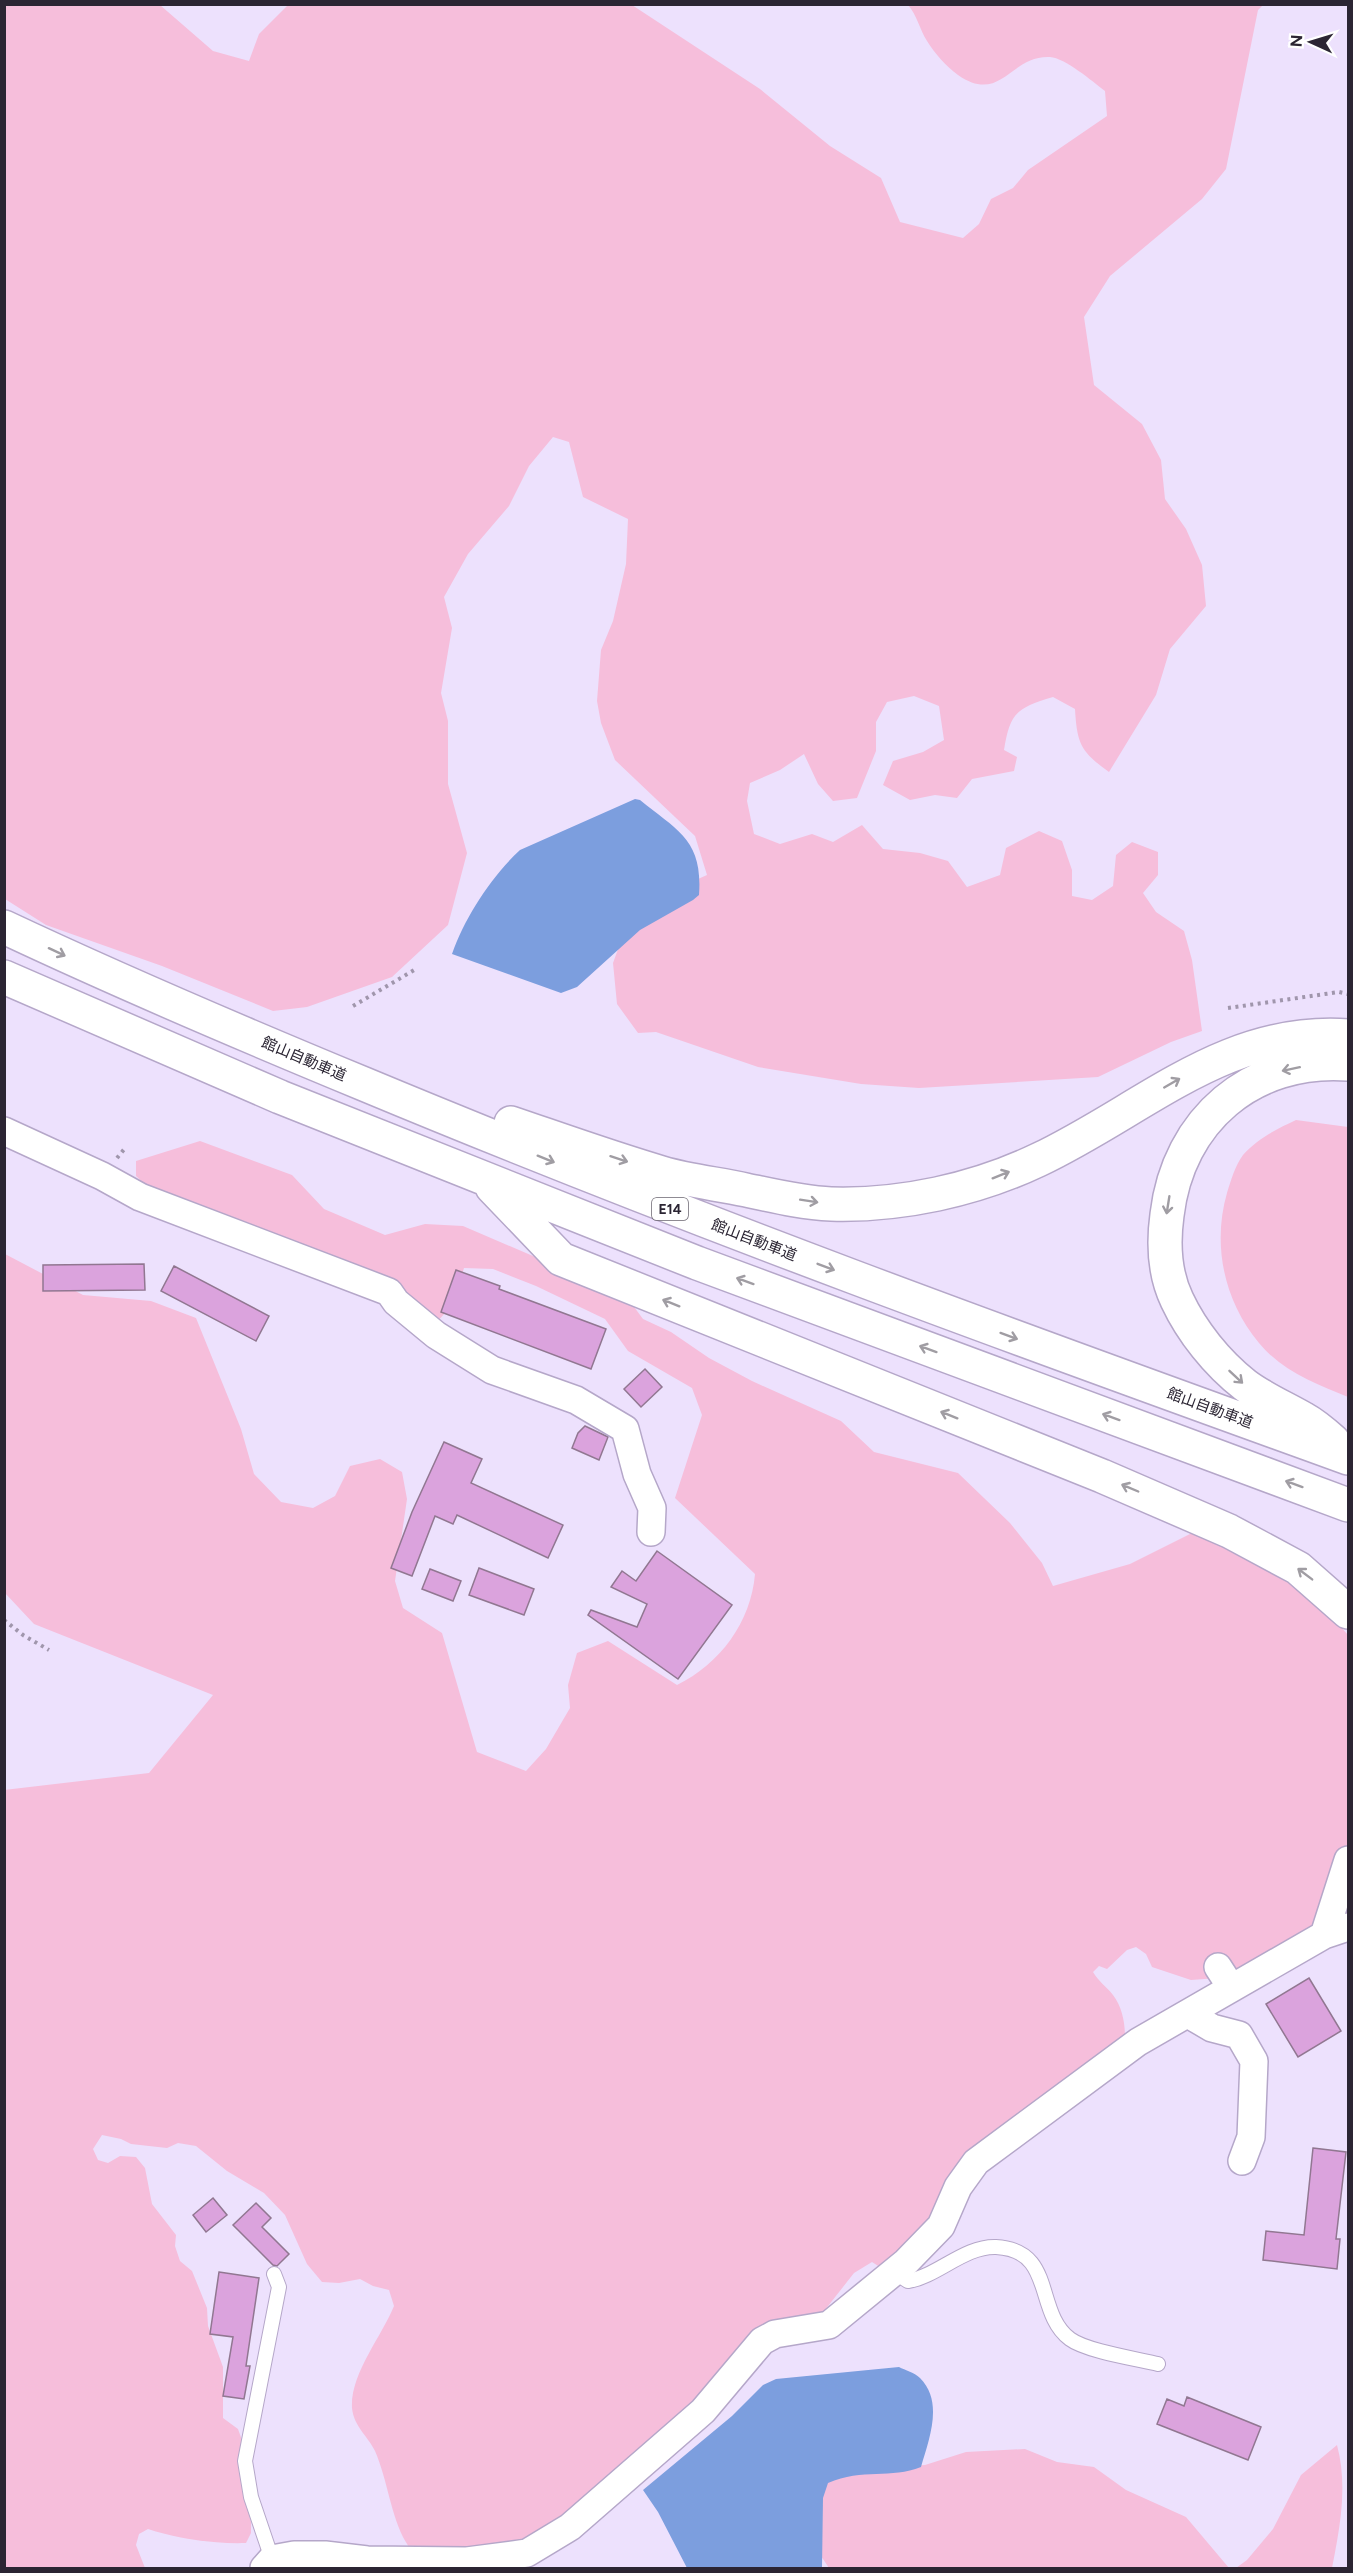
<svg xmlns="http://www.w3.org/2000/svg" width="1353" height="2573" font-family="Figtree,'Noto Sans JP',sans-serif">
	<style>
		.green { fill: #f6bedb }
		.water { fill: #7c9ede }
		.building { fill: #dba3dd; stroke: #917791; stroke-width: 1.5 }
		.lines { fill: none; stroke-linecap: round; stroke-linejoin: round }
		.lane-casing { stroke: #b5a7c9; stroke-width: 16 }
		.street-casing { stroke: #b5a7c9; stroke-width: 30 }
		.highway-casing { stroke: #b5a7c9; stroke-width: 36 }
		.path { stroke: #a096ac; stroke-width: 4; stroke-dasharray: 3 4.5; stroke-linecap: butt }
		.lane { stroke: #fff; stroke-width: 14 }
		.street { stroke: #fff; stroke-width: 27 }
		.highway { stroke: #fff; stroke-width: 33 }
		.oneway { stroke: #a09da3 }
		.labels { text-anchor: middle; stroke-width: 5; stroke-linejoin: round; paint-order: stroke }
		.shield { fill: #fff; stroke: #6b6670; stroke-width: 1.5 }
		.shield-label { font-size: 14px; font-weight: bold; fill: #2b2533 }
		.street-label { font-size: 15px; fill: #2b2533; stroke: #fff }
	</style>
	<rect width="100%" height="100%" fill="#ede1fd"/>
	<path class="green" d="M4 5H160L213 51 249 61 259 34 288 5H632L760 89 830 146 881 178 900 222 963 238 979 224 991 199 1013 188 1028 170 1107 116 1105 91C1092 81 1065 58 1050 57 1010 55 1001 105 958 75 946 66 935 54 927 41 920 30 917 15 908 5H1263L1258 10 1226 169 1202 199 1110 276 1084 317 1094 385 1142 424 1161 460 1165 499 1186 529 1202 565 1206 606 1170 649 1156 695 1109 772C1081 752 1077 744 1075 709L1053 697C1017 708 1010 712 1004 750L1017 757 1014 771 972 779 957 798 935 795 910 800 883 785 893 761 923 752 944 740 939 706 914 696 887 702 876 722V751L857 798 833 801 818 784 804 754 780 770 750 783 747 801 754 834 780 844 812 834 833 842 862 825 883 849 920 853 948 861 967 887 1000 875 1006 848 1039 831 1062 841 1072 870V896L1092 900 1113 886 1116 855 1132 842 1158 852V875L1143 893 1156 912 1184 931 1192 960 1202 1031 1171 1042 1098 1077 919 1088 861 1084 758 1067 656 1032 638 1033 617 1004 613 963 633 908 707 875 695 836 615 760 601 723 597 701 601 650 613 621 626 564 628 519 583 497 569 442 553 437 529 466 509 506 468 554 444 597 452 628 441 693 448 721V784L467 853 448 925 392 977 307 1007 273 1011 162 966 46 925 5 899Z
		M1296 1120 1348 1127V1397C1316 1384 1282 1371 1259 1343 1224 1301 1212 1245 1227 1193 1231 1180 1235 1166 1243 1155 1258 1138 1277 1129 1296 1120Z
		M200 1141 292 1175 324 1209 385 1235 425 1224 463 1226 626 1296 643 1319 671 1332 709 1358 752 1381 841 1421 874 1452 958 1473 1010 1523 1042 1563 1053 1586 1130 1564 1198 1530 1247 1545 1315 1598 1348 1635V1912L1345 1909 1231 1977 1191 1980 1152 1967 1146 1954 1136 1947 1127 1950 1107 1969 1099 1966 1093 1972C1099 1982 1106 1986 1113 1995 1122 2007 1125 2022 1125 2037L883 2269 872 2262 854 2273 821 2315 728 2377 576 2509 510 2550H411C391 2523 389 2483 375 2451 368 2436 354 2427 352 2408 350 2374 382 2336 394 2306L389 2290 373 2286 360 2279 339 2283 322 2282 307 2264 285 2215 264 2193 227 2171 196 2146 178 2143 167 2148 131 2144 121 2139 102 2135 93 2149 98 2160 108 2163 120 2156 136 2157 145 2168 152 2204 176 2235 175 2246 180 2261 192 2271 207 2308 208 2326 223 2367V2418L238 2429 243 2443 246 2502 251 2522V2533L246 2543C213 2544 179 2539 148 2529L139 2534 136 2545 145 2568H5L4 1790 149 1773 213 1695 34 1624 5 1593V1254L83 1295 151 1301 196 1318 241 1429 254 1474 281 1502 313 1508 335 1496 350 1466 380 1459 402 1472 407 1499 395 1581 403 1608 442 1633 477 1752 526 1771 546 1749 570 1708 568 1685 577 1653 608 1641 677 1685C720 1664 751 1622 755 1574L675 1498 702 1415 692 1388 628 1351 605 1319 536 1286 493 1269 464 1268 453 1304 437 1322 151 1190 136 1176V1161Z
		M1337 2445C1348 2486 1340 2527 1332 2568H1236L1247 2560 1273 2529 1301 2475Z
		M1025 2449 1057 2462 1094 2467 1126 2490 1186 2517 1229 2568H829L809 2538 826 2471 925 2465 966 2452Z"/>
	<path class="water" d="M635 799 640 800C678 831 703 840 699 895L693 900 640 930 577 987 561 993 452 954C465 917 491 877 520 850Z
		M899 2367C905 2370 915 2373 920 2378 944 2402 929 2439 921 2467 891 2479 863 2468 828 2483L823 2498 822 2568H687L658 2512 643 2490 732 2416 763 2385 776 2379Z"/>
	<path class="building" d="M144 1264 145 1290 43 1291V1265Z
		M174 1266 269 1316 256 1341 161 1291Z
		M456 1270 500 1286 499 1289 606 1329 591 1369 441 1312Z
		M645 1369 662 1387 641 1407 624 1389Z
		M585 1426 608 1437 599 1460 572 1448 578 1433Z
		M444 1442 482 1459 471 1483 563 1525 548 1558 457 1515 453 1524 435 1516 412 1576 391 1568 412 1512Z
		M657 1551 732 1605 678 1679 588 1615 591 1610 637 1627 647 1604 611 1587 622 1571 636 1581Z
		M479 1568 534 1589 524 1615 469 1595Z
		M430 1569 461 1581 453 1601 422 1589Z
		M1309 1978 1341 2031 1298 2057 1266 2004Z
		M1313 2148 1346 2152 1336 2239H1340L1337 2269 1263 2260 1266 2231 1304 2235Z
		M213 2198 227 2215 206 2232 193 2215Z
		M256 2203 271 2218 262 2227 289 2254 277 2266 273 2265 233 2225Z
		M219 2272 259 2278 246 2366H250L244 2399 223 2396 233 2337 210 2334Z
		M1187 2397 1261 2427 1248 2460 1157 2424 1167 2399 1184 2406Z"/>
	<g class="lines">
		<defs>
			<path id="lane" d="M894 2272 908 2281C938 2276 964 2246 996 2247 1056 2250 1034 2312 1070 2339 1086 2351 1137 2359 1158 2364
				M272 2559 251 2497 245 2461 279 2287 274 2274"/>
			<path id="street" d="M4 1131 102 1176 140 1197 389 1292 396 1302 436 1335 492 1370 576 1400 625 1429 637 1474 652 1508 651 1532
				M1324 1935 1348 1860
				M1218 1967 1231 1987
				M1188 2014 1212 2028 1239 2035 1254 2061 1251 2137 1242 2161
				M264 2568 272 2559 294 2555H325L367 2560 467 2561 527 2553 570 2527 703 2411 762 2341 775 2334 829 2325 906 2262 941 2226 958 2187 976 2162 1138 2042 1324 1935 1348 1927"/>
			<path id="highway" d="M4 927C123 983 243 1034 364 1084 688 1219 1018 1339 1348 1458
				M4 977 280 1097 697 1263 1348 1505
				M511 1123C561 1140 611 1158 662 1173 689 1181 719 1184 746 1190 774 1196 803 1203 831 1204 901 1206 975 1190 1038 1160 1142 1111 1225 1027 1348 1036
				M492 1187 561 1259 1102 1476 1229 1531 1298 1568 1348 1612
				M1333 1441C1324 1433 1315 1425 1304 1419 1285 1408 1262 1398 1245 1385 1217 1363 1192 1332 1177 1300 1164 1273 1163 1244 1167 1215 1178 1120 1252 1057 1348 1064"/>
		</defs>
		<use href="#lane" class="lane-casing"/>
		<use href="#street" class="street-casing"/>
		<use href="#highway" class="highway-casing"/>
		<path class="path" d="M353 1006 416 969
			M1228 1008 1339 992 1348 994
			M117 1158 126 1147
			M4 1620 23 1635 49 1650"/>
		<use href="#lane" class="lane"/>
		<use href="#street" class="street"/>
		<use href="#highway" class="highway"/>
	</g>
	<defs><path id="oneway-shaft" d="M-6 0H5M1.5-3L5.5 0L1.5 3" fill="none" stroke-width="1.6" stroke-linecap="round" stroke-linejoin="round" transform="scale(1.5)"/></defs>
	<g class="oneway">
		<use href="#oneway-shaft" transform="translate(57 952) rotate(25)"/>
		<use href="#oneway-shaft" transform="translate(1291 1069) rotate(168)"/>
		<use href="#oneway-shaft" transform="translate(1172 1083) rotate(-30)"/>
		<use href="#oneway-shaft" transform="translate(546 1159) rotate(22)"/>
		<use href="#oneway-shaft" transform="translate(619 1159) rotate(18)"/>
		<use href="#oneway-shaft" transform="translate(1001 1175) rotate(-22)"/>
		<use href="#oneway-shaft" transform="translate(809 1201) rotate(9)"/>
		<use href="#oneway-shaft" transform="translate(1168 1205) rotate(99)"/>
		<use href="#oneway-shaft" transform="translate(826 1267) rotate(21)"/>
		<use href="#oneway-shaft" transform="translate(745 1281) rotate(-160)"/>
		<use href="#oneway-shaft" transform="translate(671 1303) rotate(-158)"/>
		<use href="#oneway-shaft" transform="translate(1009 1336) rotate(20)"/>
		<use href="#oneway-shaft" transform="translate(928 1349) rotate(-160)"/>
		<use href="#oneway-shaft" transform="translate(1236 1377) rotate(43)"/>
		<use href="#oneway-shaft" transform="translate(949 1415) rotate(-158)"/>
		<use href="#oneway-shaft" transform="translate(1111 1417) rotate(-160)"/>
		<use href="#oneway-shaft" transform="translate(1294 1484) rotate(-160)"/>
		<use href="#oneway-shaft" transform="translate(1130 1488) rotate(-157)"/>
		<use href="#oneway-shaft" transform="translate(1305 1574) rotate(-143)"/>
	</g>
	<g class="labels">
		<rect class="shield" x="652" y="1198" width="36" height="22" rx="4.5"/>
		<g class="shield-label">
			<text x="670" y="1214">E14</text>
		</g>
		<g class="street-label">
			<text transform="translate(304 1059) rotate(23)" y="5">館山自動車道</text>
			<text transform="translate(754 1240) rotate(21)" y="5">館山自動車道</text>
			<text transform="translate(1210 1408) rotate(20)" y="5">館山自動車道</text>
		</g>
	</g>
	<rect width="1353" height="2573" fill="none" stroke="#2b2533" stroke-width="12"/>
	<g transform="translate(1311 42) rotate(274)" stroke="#ffffff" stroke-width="4.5" paint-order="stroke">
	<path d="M0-4.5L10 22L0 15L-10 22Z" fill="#2b2533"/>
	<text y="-9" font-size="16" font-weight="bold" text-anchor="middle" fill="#2b2533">N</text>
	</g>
</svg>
